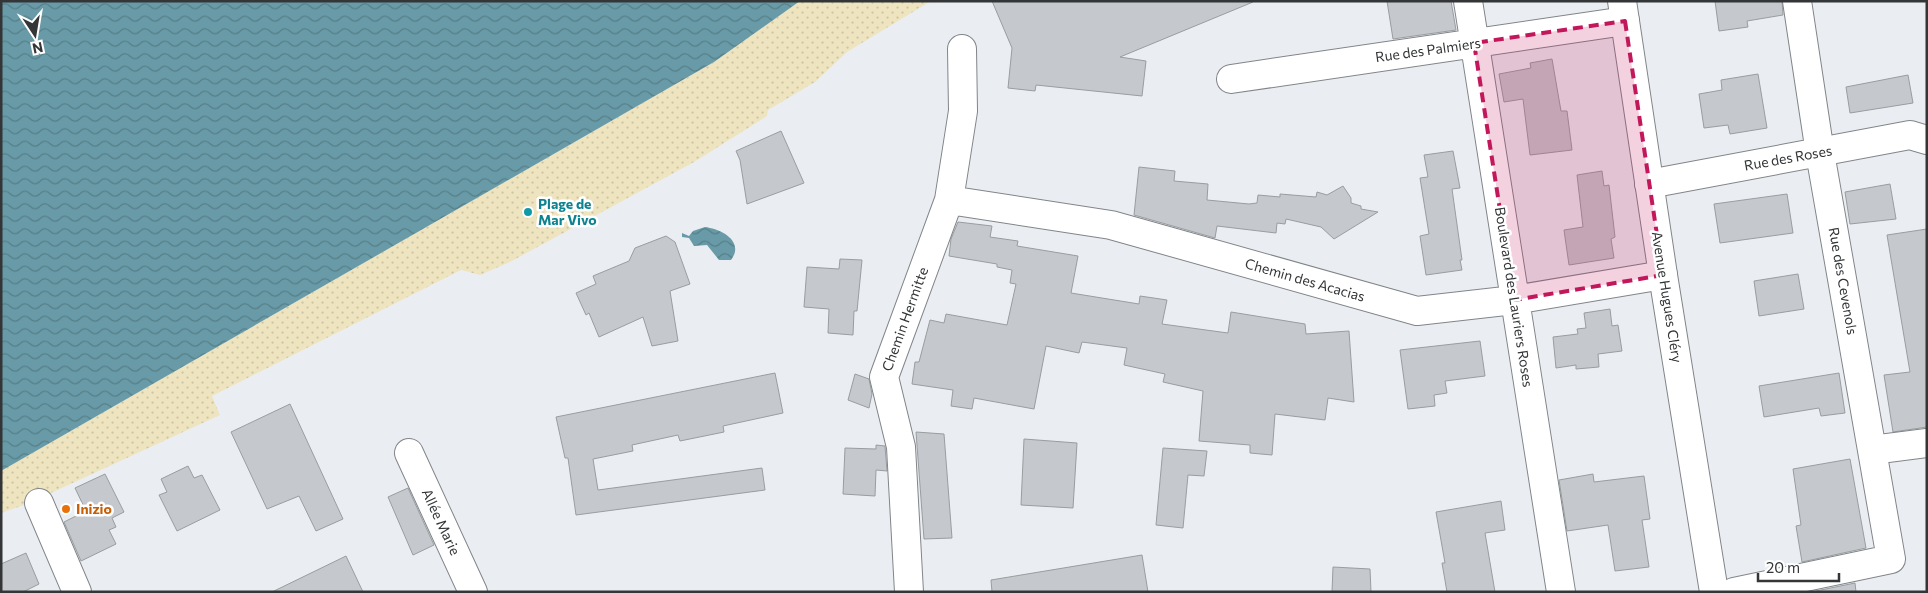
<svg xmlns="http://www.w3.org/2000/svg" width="1928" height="593" font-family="Commissioner,sans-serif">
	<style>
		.sand { fill: url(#sand-dots) }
		.water { fill: url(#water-waves) }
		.building { fill: #c5c9cd; stroke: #999da0 }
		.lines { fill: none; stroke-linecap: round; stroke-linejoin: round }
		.minor-casing { stroke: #818589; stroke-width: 30 }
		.tertiary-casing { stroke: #818589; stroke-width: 30 }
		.minor { stroke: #fff; stroke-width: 28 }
		.tertiary { stroke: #fff; stroke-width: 28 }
		.marked { fill: #c2185b; fill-opacity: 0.2; stroke: #c2185b; stroke-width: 4; stroke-dasharray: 10 6; stroke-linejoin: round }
		.culture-dot { fill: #0f9aa8; stroke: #fff; stroke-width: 2 }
		.food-dot { fill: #e8710a; stroke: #fff; stroke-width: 2 }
		.labels { text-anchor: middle; stroke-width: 5; stroke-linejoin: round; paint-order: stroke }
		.street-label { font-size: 14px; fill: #333537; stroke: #fff }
		.culture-label { font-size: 14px; font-weight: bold; fill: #0d838f; stroke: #fff; text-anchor: start }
		.food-label { font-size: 14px; font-weight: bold; fill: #c56008; stroke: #fff; text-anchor: start }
	</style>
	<defs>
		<pattern id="sand-dots" width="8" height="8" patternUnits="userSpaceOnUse" patternTransform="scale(1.25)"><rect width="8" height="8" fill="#eee4bf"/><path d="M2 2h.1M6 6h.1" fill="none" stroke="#cdc4a5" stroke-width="1.8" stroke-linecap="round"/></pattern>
		<pattern id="water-waves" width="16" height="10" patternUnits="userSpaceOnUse" patternTransform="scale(1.25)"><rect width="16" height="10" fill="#689ba7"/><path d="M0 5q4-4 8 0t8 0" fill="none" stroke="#567f89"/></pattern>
	</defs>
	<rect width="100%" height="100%" fill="#eaeef2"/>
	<path class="sand" d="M800 1H931L847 52 815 82 768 110 767 116 694 162 510 262 480 275 461 270 212 396 220 415 27 504 1 513V471L714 62Z"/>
	<path class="water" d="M1 1H800L714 62 1 471Z
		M705 227C721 229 745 241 731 260H719L707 245 694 246 689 238 682 237V233L689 236 693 231Z"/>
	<path class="building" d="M992 1H1253V2L1120 57 1146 61 1142 96 1036 85 1035 91 1008 88 1012 48Z
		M1387 1H1451L1456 30 1393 39Z
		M1715 1H1782L1783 15 1747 21 1748 27 1719 31Z
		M1552 59 1561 111H1567L1572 150 1530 155 1523 99 1504 102 1499 74 1531 68 1530 63Z
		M1758 74 1767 128 1730 134 1728 125 1704 128 1699 94 1722 90 1721 80Z
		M1908 75 1913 103 1850 113 1846 87Z
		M781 131 804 183 747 204 740 160 736 151Z
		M1453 151 1460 188 1452 189 1462 260H1460L1462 270 1426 275 1420 236 1429 234 1420 178 1428 177 1424 155Z
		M1139 167 1175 171 1174 181 1208 184 1207 200 1249 204 1257 203 1258 195 1280 197V194L1316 197 1317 192 1327 195 1343 186 1351 198V203L1361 206V209L1378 212 1334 239 1321 227 1286 219 1285 224 1277 223 1276 233 1217 226 1215 238 1134 215Z
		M1602 171 1604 186 1609 185 1615 237 1611 239 1614 258 1569 265 1564 230 1583 227 1577 175Z
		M1890 184 1896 219 1850 224 1845 192Z
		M1787 194 1793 233 1720 243 1714 204Z
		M958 222 992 226 990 237 1018 241 1017 246 1078 256 1071 293 1139 304 1140 296 1167 300 1162 324 1228 333 1231 312 1305 324 1306 334 1349 331 1354 402 1328 398 1325 420 1275 414 1272 455 1250 453V445L1199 441 1203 391 1163 382 1165 374 1124 365 1127 348 1082 342 1079 353 1046 346 1034 409 974 398 972 409 951 406 953 390 912 384 915 362H919L930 320 944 323 946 314 1007 325 1016 284 1010 283 1012 270 997 267V264L949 256 951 239Z
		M1927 229V427L1893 432 1884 375 1910 372 1887 235Z
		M666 236 675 242 690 284 670 291 678 341 652 346 643 317 599 337 589 313 586 315 576 293 596 284 593 276 629 261 635 248Z
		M840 259 862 260 857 311H854L853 335 828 333 829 309 804 307 807 267 839 269Z
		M1798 274 1804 309 1759 316 1754 281Z
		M1610 309 1612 326 1618 325 1622 351 1598 354 1599 367 1576 369V365L1556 368 1553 337 1578 334 1577 329 1586 328 1584 313Z
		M1480 341 1485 376 1445 381 1447 393 1434 395 1435 406 1408 409 1400 350Z
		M775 373 783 413 723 426 724 432 680 441 678 435 632 445 633 451 593 459 598 490 762 468 765 490 576 515 568 458H565L556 417Z
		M1839 373 1845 413 1821 416 1819 408 1764 417 1759 386Z
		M855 374 869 379 872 394 869 408 848 400Z
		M290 404 343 519 316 531 299 496 267 509 231 432Z
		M916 432 944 434 952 538 924 539Z
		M1024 439 1077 443 1073 508 1021 505Z
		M876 445 885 446 887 471 876 470 875 496 843 494 845 448 876 449Z
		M1163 448 1207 451 1204 476 1188 475 1183 528 1156 525Z
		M1850 459 1866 548 1802 562 1796 526 1801 525 1793 469Z
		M188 466 194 478 202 475 220 510 177 531 159 495 167 492 161 479Z
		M105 474 124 512 112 518 116 527 109 530 116 544 81 561 64 522 86 511 75 488Z
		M1593 474 1594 482 1644 476 1650 519 1642 520 1649 567 1615 571 1608 525 1567 531 1559 480Z
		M408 488 434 545 413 555 388 497Z
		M1501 501 1505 530 1485 533 1495 592H1447L1442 563H1445L1436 512Z
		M26 553 39 584 23 592H1V564Z
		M1142 555 1148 592H992L991 580Z
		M346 556 363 592H272Z
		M1333 567 1370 569 1371 592H1332Z
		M1855 583 1856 592H1811Z"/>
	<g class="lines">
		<defs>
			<path id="minor" d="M1468 1 1561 592
				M1231 79 1625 21
				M1649 184 1910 135 1927 140
				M949 200 1111 225 1417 311 1514 300 1663 275
				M1872 450 1927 443
				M409 453 473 592
				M39 503 77 592
				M909 592 901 447 884 377 949 200 963 111 962 49
				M1734 592 1891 559 1820 153 1797 1"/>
			<path id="tertiary" d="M1622 1 1663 275 1714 592"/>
		</defs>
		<use href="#minor" class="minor-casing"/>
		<use href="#tertiary" class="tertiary-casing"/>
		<use href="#minor" class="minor"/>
		<use href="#tertiary" class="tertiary"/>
	</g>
	<path class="marked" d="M1625 21 1663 275 1514 300 1474 43Z"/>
	<circle class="culture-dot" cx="528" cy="212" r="5"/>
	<circle class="food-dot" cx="66" cy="509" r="5"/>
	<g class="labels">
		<g class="street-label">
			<text transform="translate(1428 50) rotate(-8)" y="5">Rue des Palmiers</text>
			<text transform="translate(1788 158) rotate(-10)" y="5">Rue des Roses</text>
			<text transform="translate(1305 280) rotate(16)" y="5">Chemin des Acacias</text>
			<text transform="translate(1843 281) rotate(80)" y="5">Rue des Cevenols</text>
			<text transform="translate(1514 297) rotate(81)" y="5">Boulevard des Lauriers Roses</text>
			<text transform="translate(1667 297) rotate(81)" y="5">Avenue Hugues Cléry</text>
			<text transform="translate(905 319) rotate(-70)" y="5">Chemin Hermitte</text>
			<text transform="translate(441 522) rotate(65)" y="5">Allée Marie</text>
		</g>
		<g class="culture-label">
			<text x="538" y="209">Plage de<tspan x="538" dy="16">Mar Vivo</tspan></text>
		</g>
		<g class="food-label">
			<text x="76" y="514">Inizio</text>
		</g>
	</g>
	<rect width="1928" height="593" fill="none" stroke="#333537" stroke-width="5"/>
	<g transform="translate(35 35) rotate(168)" stroke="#ffffff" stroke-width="4" paint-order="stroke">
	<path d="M0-4L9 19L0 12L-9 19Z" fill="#333537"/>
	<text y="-8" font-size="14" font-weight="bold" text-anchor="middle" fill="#333537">N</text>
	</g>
	<path d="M1758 573v8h81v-8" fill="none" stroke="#333537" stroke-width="2.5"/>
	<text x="1766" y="573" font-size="15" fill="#333537" stroke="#ffffff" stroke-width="4" paint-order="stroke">20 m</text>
</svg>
